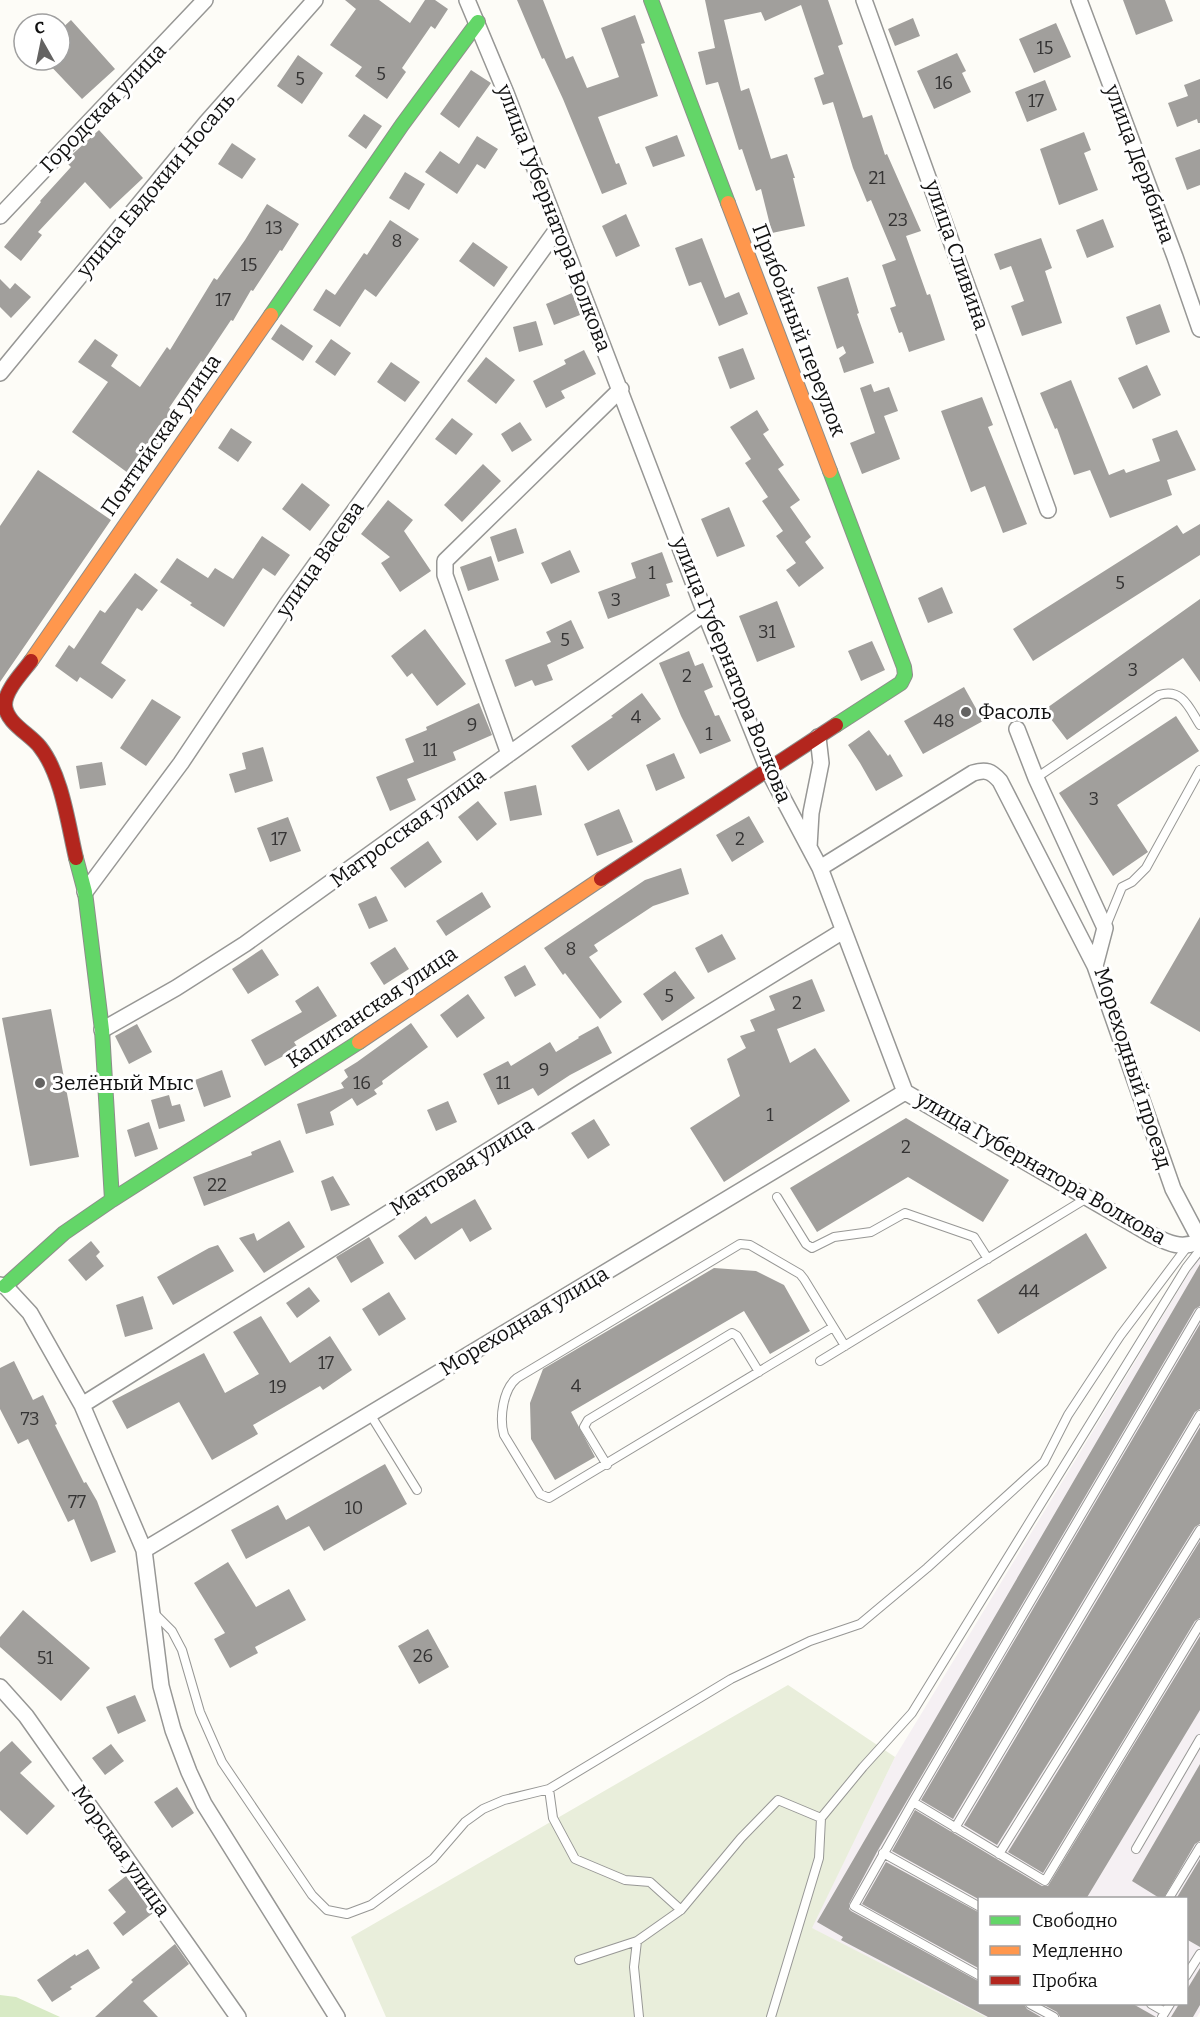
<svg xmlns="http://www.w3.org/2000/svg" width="1200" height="2017" font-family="Bitter,serif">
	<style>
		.industrial { fill: #f5f0f3; fill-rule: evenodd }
		.forest { fill: #d8eac5 }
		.cemetery { fill: #e9eedb }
		.building { fill: #a19f9c }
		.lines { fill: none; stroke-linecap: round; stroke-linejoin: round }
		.lane-casing { stroke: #979795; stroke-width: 10 }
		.street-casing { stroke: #979795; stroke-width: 18 }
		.fast-casing { stroke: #8e8d8b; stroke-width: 16 }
		.slow-casing { stroke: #8e8d8b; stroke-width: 16 }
		.jam-casing { stroke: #8e8d8b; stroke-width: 16 }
		.lane { stroke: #fffffe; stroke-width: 8 }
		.street { stroke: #fffffe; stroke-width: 15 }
		.fast { stroke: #63d668; stroke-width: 14 }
		.slow { stroke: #ff974d; stroke-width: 14 }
		.jam { stroke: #b3261e; stroke-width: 14 }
		.poi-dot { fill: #646362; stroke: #fff; stroke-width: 2 }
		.labels { text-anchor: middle; stroke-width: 6; stroke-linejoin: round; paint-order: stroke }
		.number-label { font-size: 18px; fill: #353434 }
		.street-label { font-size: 21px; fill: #111; stroke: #fff }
		.poi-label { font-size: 21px; fill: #111; stroke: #fff; text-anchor: start }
	</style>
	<rect width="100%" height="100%" fill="#fdfcf7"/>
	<path class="industrial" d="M1200 1255V2012L1197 2017H986L811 1928 895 1757ZM980 1898H1186V2004H980Z"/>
	<path class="forest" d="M0 1995 16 1997 60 2017H0Z"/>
	<path class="cemetery" d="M788 1685 895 1757 812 1928 986 2017H386L351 1937Z"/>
	<path class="building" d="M345 0H379L410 23 425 0H435L448 9 435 29 431 26 402 68 406 72 387 99 355 76 362 67 330 45 356 9Z
		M517 0H543L566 59 573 56 587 88 619 77 601 28 635 15 645 43 641 44 658 96 598 117 616 164 619 163 627 184 602 194 563 99 544 58 542 59Z
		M705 0H828L843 44 838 46 863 118 872 115 885 155 887 154 921 231 906 236 927 295 930 294 945 340 909 352 902 332 899 333 890 308 896 306 882 265 896 260 871 200 867 202 853 168 833 102 823 105 814 78 824 74 801 5 765 21 761 12 724 20 741 91 749 88 771 159 787 154 795 178H793L805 226 772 233 761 189 756 191 742 149 739 150 718 82 706 85 698 52 715 48Z
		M1123 0H1165L1173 21 1136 35Z
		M913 18 920 36 895 46 888 29Z
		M71 20 115 69 82 99 45 60H60V30Z
		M1056 23 1071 57 1034 73 1019 39Z
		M957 53 966 71 962 73 971 92 934 109 917 71Z
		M298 55 323 73 302 104 277 86Z
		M471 70 491 83 459 128 440 114Z
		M1200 79V123H1198L1197 119 1177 127 1168 103 1188 96 1184 85Z
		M1045 80 1057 110 1027 122 1015 92Z
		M364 114 382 126 366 149 348 136Z
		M99 130 143 178 110 209 85 182 38 232 42 235 21 261 4 247 41 202 40 201 71 167 65 161Z
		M1084 132 1091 150 1084 153 1098 190 1059 205 1040 149Z
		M677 135 685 156 653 167 645 147Z
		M477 136 498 149 485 169 477 164 457 194 425 172 440 151 459 164Z
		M232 143 256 159 242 179 218 164Z
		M1200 149V185L1187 190 1175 158Z
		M405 172 425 184 409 210 389 198Z
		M267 204 299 224 282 251 280 250 253 291 251 290 233 321 231 320 203 362 201 361 169 408 183 418 139 481 72 432 108 382 78 362 95 339 118 355 111 366 140 387 167 347 170 350 214 278 217 280 245 240Z
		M626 214 640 246 616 257 602 226Z
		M1103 219 1114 247 1087 258 1076 230Z
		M390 220 419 239 376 297 365 289 340 327 313 310 326 289 335 295 364 253 367 255Z
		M702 238 725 298 739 292 748 314 719 326 701 282 689 286 675 248Z
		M1041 238 1052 268 1045 271 1062 323 1022 336 1011 306 1024 301 1011 266 1000 270 994 254Z
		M473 242 508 267 494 287 459 261Z
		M848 277 859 313 857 314 874 363 844 373 839 358 846 353 843 346 837 349 817 287Z
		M0 279 10 289 15 283 31 297 11 318 0 307Z
		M572 293 580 315 554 325 546 304Z
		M1160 304 1170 332 1136 345 1126 317Z
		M536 321 543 345 519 352 513 327Z
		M281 324 313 346 303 361 271 339Z
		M331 339 351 353 335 376 315 362Z
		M743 348 755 379 730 389 718 357Z
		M584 350 596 374 561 391 565 398 546 408 533 381 566 364 564 360Z
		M486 357 515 380 496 404 467 381Z
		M391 362 420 382 405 402 377 382Z
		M1147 365 1161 395 1133 409 1118 378Z
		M1071 380 1109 475 1124 469 1126 473 1160 461 1152 439 1177 430 1196 470 1167 480 1172 495 1110 518 1090 470 1074 475 1057 428 1055 429 1040 393Z
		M871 384 874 392 889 387 898 411 884 416 900 459 862 474 850 443 875 433 860 388Z
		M982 397 993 425 988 427 1027 524 1003 533 985 486 971 492 941 411Z
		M757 410 769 430 763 434 784 465 778 469 800 500 790 507 811 537 805 542 824 568 799 587 786 570 796 563 776 536 783 531 762 501 768 497 745 463 751 459 730 427Z
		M452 418 473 434 456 455 435 439Z
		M520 422 532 440 512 452 501 434Z
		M231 428 252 442 238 462 218 448Z
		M483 464 501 481 462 522 444 505Z
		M38 470 111 520 0 682V526Z
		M302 483 330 505 310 531 282 509Z
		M388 500 413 520 404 531 431 571 400 592 381 563 390 557 361 534Z
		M729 507 745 546 717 557 701 519Z
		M1200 524V555L1033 661 1013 629 1177 525 1183 534Z
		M516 528 524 553 498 562 490 537Z
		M262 536 290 555 275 576 263 568 224 627 190 605 192 603 160 582 177 558 208 578 215 568 233 579Z
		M570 550 580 572 551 584 541 563Z
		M662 552 673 582 666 584 670 596 608 619 598 592 636 578 631 563Z
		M491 556 499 580 468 591 460 567Z
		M135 573 158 590 142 611 137 608 101 663 126 680 112 699 80 677 77 682 55 666 69 645 74 649 100 610 105 613Z
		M942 587 953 613 928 623 918 598Z
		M1200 599V682L1183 658 1067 740 1044 710Z
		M777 601 795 647 757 662 739 616Z
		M571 620 584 648 547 665 553 680 535 686 532 680 515 687 505 660 551 642 546 632Z
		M425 629 466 684 437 706 412 673 407 677 391 656Z
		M872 641 885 670 861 681 848 651Z
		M689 651 695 666 703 663 713 687 704 691 715 716 719 715 731 741 700 754 681 716 659 663Z
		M964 687 983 721 923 754 904 721Z
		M642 693 661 719 588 771 571 746 613 717 611 716Z
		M152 699 181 717 146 766 120 748Z
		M479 703 492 735 453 752 456 760 407 779 416 800 390 811 376 777 414 762 405 739 427 730 426 727Z
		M1176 716 1199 751 1117 805 1148 852 1113 876 1059 793Z
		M869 730 888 756 890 754 903 776 876 791 860 763 848 745Z
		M263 747 273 781 235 793 229 774 246 769 242 753Z
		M674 753 685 778 656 791 646 765Z
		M102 762 106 785 80 789 76 766Z
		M536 785 542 815 510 821 504 792Z
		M478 801 497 824 477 841 458 817Z
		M619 809 633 842 597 856 584 824Z
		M749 816 764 842 732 862 716 835Z
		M288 817 301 851 270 862 257 828Z
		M428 841 442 862 405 888 390 868Z
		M681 868 689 894 653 906 594 945 598 951 589 957 622 1002 600 1019 565 973 563 975 544 948 645 880Z
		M482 892 491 907 446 936 436 921Z
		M376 896 388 921 369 929 358 904Z
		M1200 917V1032L1150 1003Z
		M722 934 736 959 708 973 695 948Z
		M395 947 409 969 384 985 370 963Z
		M262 949 279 975 248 994 232 969Z
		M525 965 536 985 515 997 504 977Z
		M675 971 695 998 662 1021 643 994Z
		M812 979 825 1011 777 1029 790 1063 815 1048 850 1101 724 1182 690 1128 740 1096 727 1059 746 1048 740 1036 755 1031 750 1020 775 1010 769 996Z
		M318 986 337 1016 294 1042 298 1048 265 1066 251 1040 302 1012 295 1001Z
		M468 994 485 1018 457 1038 440 1015Z
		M51 1009 79 1157 30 1166 2 1018Z
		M411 1023 428 1047 382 1081 383 1084 374 1090 377 1094 357 1106 352 1098 330 1112 334 1125 306 1134 297 1104 344 1088 341 1083 348 1077 344 1070 357 1062Z
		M137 1024 152 1052 129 1064 115 1036Z
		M598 1026 612 1053 570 1075 538 1096 533 1088 498 1105 483 1074 508 1061 511 1066 550 1042 556 1052 579 1038 578 1037Z
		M222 1070 231 1097 204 1107 195 1080Z
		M169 1095 172 1106 180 1104 185 1121 159 1129 151 1100Z
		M448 1101 457 1122 436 1131 427 1110Z
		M906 1118 1009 1180 983 1222 908 1177 817 1232 790 1188Z
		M594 1119 610 1145 588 1159 571 1133Z
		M149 1122 158 1149 135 1157 127 1130Z
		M280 1140 294 1172 204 1206 193 1177 252 1155 251 1152Z
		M333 1176 350 1205 331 1211 321 1181Z
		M475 1199 492 1229 470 1242 462 1228 415 1260 398 1236 426 1216 431 1224Z
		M289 1221 305 1247 264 1273 239 1238 254 1233 257 1241Z
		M1086 1233 1107 1268 998 1334 977 1300Z
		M369 1237 384 1263 351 1283 336 1257Z
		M91 1241 100 1252 96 1256 104 1266 86 1281 68 1260Z
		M218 1245 234 1271 173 1305 157 1277 209 1248Z
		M1200 1264V1306L1195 1309 878 1850 849 1904V1909L851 1911 980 1982V2004H1024L1027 2009 1041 2017H988L841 1940 843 1937 817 1922Z
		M714 1268 756 1271 784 1285 810 1331 770 1354 744 1311 571 1412 595 1457 555 1480 531 1439 530 1403 543 1369Z
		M309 1287 320 1301 297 1318 286 1303Z
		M389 1292 406 1319 379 1336 362 1309Z
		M143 1296 153 1329 125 1337 116 1305Z
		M261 1316 290 1363 330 1336 352 1370 323 1390 320 1386 253 1425 258 1434 212 1460 179 1402 127 1429 112 1401 204 1353 225 1393 259 1374 233 1332Z
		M1200 1324V1409L1195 1412 953 1819 921 1800Z
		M14 1361 33 1400 43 1395 57 1424 55 1425 84 1483 86 1482 97 1501 116 1552 91 1562 74 1519 68 1522 28 1439 18 1444 0 1409V1368Z
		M1200 1427V1524L1195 1527 997 1845 964 1825Z
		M385 1464 407 1504 324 1551 309 1526 246 1559 231 1530 278 1505 286 1520Z
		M1200 1541V1618L1195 1621 1043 1873 1008 1852Z
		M228 1562 256 1607 289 1589 306 1620 255 1647 258 1653 230 1668 214 1639 225 1633 194 1583Z
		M23 1610 90 1668 61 1701 0 1647V1637Z
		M428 1629 449 1667 419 1684 398 1646Z
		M1200 1636V1710L1086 1899 980 1900 892 1851 915 1810 1042 1886H1048Z
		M135 1695 146 1721 118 1734 106 1707Z
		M12 1741 32 1762 20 1773 55 1806 27 1835 0 1810V1752Z
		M111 1744 124 1761 105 1775 92 1758Z
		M1200 1764V1841L1195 1844 1163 1899H1161L1132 1881Z
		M177 1787 194 1813 172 1828 154 1802Z
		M1200 1859V1947L1186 1939V1899H1176Z
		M886 1862 980 1913V1969L862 1904Z
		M126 1876 153 1913 123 1936 113 1923 126 1912 108 1890Z
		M175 1944 189 1964 143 2001 158 2017H95L133 1982 131 1980Z
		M88 1949 100 1968 70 1987 72 1989 52 2002 37 1980 75 1954 76 1956Z
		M1200 1968V2005L1193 2017H1171L1179 2004H1186V1991Z
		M1042 2004H1133L1156 2017H1060L1057 2012Z"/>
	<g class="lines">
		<defs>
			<path id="lane" d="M1036 778 1159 695C1183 688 1189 708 1200 725
				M1106 926 1122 887 1132 882 1146 868 1200 770
				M777 1197 806 1244 812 1248 834 1237 871 1232 905 1213 974 1237 988 1259
				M833 1327 549 1498 540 1494 504 1435C499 1418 503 1389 517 1378L740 1244 750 1245 800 1274 804 1279 845 1346
				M820 1361 1087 1198
				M370 1414 417 1490
				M607 1465 584 1427 588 1420 732 1333 737 1336 759 1372
				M153 1612 172 1631 182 1650 200 1712 222 1762 312 1895 327 1910 347 1914 371 1905 433 1859 465 1822 483 1809 504 1800 549 1789 553 1818 575 1859 625 1880 650 1882 681 1910
				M549 1789 731 1679 810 1641 860 1624 927 1568 1044 1462 1068 1415 1120 1336 1187 1247
				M913 1802 1045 1881 1200 1624
				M955 1828 1200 1415
				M1136 1849 1200 1739
				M883 1853 980 1907
				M999 1854 1200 1530
				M1169 1898 1200 1847
				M637 1941 634 1967 639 2017
				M579 1960 637 1941 681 1910 741 1838 778 1800 821 1818 863 1767 912 1713 1186 1268 1200 1250
				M980 1976 854 1906 913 1802 1200 1312
				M1186 1976 1200 1954
				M1030 2004 1054 2017
				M1151 2004 1165 2012
				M771 2017 819 1858 821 1818
				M1162 2017 1170 2004"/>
			<path id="street" d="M467 0 506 93 705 613 768 770 820 868 905 1092 1150 1234C1168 1243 1181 1250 1200 1241
				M864 0 1048 510
				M1079 0 1175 257 1200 329
				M0 216 205 0
				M0 373 206 123 315 0
				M1017 729 1036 778 1105 928 1095 966 1173 1189 1200 1240
				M509 754 445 575V561L621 389
				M809 847 811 813 821 763 818 737
				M820 868 973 773C986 769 991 771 1000 781L1095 966
				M85 892 181 763 288 603 558 228
				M102 1030 176 988 245 944 705 613
				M0 1285 5 1286 30 1313 82 1405 144 1550 161 1686 173 1730 189 1772 204 1804 337 2017
				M82 1405 583 1091 843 931
				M144 1550 905 1092
				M0 1687 26 1716 238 2017"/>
			<path id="fast" d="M651 0 728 203
				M271 315 402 125 478 22
				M830 471 904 667 905 675 901 683 836 725
				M76 858 85 892 102 1030 112 1200
				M5 1286 64 1233 112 1200 359 1042"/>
			<path id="slow" d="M728 203 830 471
				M31 661 271 315
				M359 1042 601 879"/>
			<path id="jam" d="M31 661C23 672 5 690 5 705 6 723 30 734 40 747 62 775 68 824 76 858
				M601 879 836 725"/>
		</defs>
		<use href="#lane" class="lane-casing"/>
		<use href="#street" class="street-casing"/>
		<use href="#fast" class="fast-casing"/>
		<use href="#slow" class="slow-casing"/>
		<use href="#jam" class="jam-casing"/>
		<use href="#lane" class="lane"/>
		<use href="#street" class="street"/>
		<use href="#fast" class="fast"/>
		<use href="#slow" class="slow"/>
		<use href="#jam" class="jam"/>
	</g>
	<g class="poi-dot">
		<circle cx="966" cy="712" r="6"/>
		<circle cx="40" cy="1083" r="6"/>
	</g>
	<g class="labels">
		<g class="number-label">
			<text x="1045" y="54">15</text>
			<text x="381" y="80">5</text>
			<text x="300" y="85">5</text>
			<text x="944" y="89">16</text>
			<text x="1036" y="107">17</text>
			<text x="877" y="184">21</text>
			<text x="898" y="226">23</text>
			<text x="274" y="234">13</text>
			<text x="397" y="247">8</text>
			<text x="249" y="271">15</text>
			<text x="223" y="306">17</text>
			<text x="652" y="579">1</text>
			<text x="1120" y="589">5</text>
			<text x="616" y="606">3</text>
			<text x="767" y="638">31</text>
			<text x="565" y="646">5</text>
			<text x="1133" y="676">3</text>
			<text x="687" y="682">2</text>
			<text x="636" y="723">4</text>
			<text x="944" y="727">48</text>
			<text x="472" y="731">9</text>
			<text x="709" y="740">1</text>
			<text x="430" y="756">11</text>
			<text x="1094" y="805">3</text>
			<text x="279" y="845">17</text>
			<text x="740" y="845">2</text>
			<text x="571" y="955">8</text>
			<text x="669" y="1002">5</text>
			<text x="797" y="1009">2</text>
			<text x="544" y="1076">9</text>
			<text x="362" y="1089">16</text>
			<text x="503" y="1089">11</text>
			<text x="770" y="1121">1</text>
			<text x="906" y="1153">2</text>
			<text x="217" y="1191">22</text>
			<text x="1029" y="1297">44</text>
			<text x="326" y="1369">17</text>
			<text x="576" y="1392">4</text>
			<text x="278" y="1393">19</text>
			<text x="30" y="1425">73</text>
			<text x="77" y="1508">77</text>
			<text x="354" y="1514">10</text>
			<text x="423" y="1662">26</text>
			<text x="45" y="1664">51</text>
		</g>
		<g class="street-label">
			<text transform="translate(103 108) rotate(-46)" y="7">Городская улица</text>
			<text transform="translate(1140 164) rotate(70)" y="7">улица Дерябина</text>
			<text transform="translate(156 185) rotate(-50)" y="7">улица Евдокии Носаль</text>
			<text transform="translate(554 218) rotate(69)" y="7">улица Губернатора Волкова</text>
			<text transform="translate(957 255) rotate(71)" y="7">улица Сливина</text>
			<text transform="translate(799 330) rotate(69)" y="7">Прибойный переулок</text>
			<text transform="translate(161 435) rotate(-55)" y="7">Понтийская улица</text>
			<text transform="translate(320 559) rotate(-55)" y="7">улица Васева</text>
			<text transform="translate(732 670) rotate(68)" y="7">улица Губернатора Волкова</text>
			<text transform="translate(408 828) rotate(-36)" y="7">Матросская улица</text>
			<text transform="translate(372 1007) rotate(-34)" y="7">Капитанская улица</text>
			<text transform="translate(1133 1068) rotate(72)" y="7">Мореходный проезд</text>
			<text transform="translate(462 1167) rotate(-32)" y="7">Мачтовая улица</text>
			<text transform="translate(1041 1168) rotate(30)" y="7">улица Губернатора Волкова</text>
			<text transform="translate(524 1321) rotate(-31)" y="7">Мореходная улица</text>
			<text transform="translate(121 1851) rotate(55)" y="7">Морская улица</text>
		</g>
		<g class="poi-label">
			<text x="978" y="719">Фасоль</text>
			<text x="52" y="1090">Зелёный Мыс</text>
		</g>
	</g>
	<rect x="978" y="1897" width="210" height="108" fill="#ffffff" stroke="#a0a0a0" stroke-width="1.5"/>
	<rect x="990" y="1916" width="30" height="9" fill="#63d668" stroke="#a0a0a0" stroke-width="1.5"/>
	<text x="1032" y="1927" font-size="18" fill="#111111">Свободно</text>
	<rect x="990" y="1946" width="30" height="9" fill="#ff974d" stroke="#a0a0a0" stroke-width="1.5"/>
	<text x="1032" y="1957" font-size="18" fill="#111111">Медленно</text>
	<rect x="990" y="1976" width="30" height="9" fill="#b3261e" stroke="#a0a0a0" stroke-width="1.5"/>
	<text x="1032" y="1987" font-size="18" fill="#111111">Пробка</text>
	<g transform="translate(42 42) rotate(351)"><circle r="28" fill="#ffffff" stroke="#a0a0a0" stroke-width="1.5"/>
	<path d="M0-4.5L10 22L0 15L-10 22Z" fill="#646362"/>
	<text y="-9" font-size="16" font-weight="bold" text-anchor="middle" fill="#111111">С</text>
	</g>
</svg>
